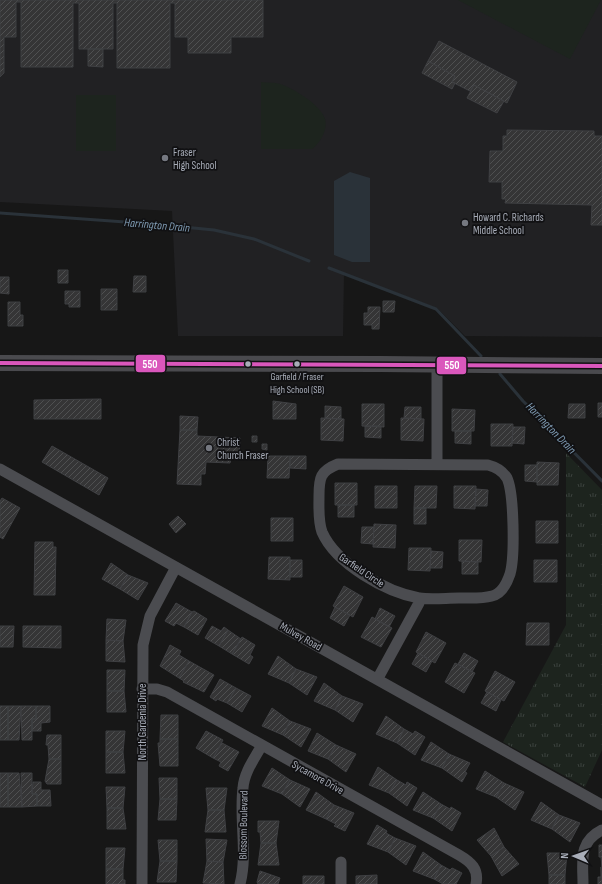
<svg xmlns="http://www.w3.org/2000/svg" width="602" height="884" font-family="'Sofia Sans Condensed',sans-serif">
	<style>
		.built { fill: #212123 }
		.green { fill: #1d241e }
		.park { fill: url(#park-tufts) }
		.water { fill: #2a3239 }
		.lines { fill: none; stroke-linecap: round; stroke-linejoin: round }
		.stream { stroke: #2a3239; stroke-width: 3 }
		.building { fill: url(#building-hatch); stroke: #3f4043 }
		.street { stroke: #4b4c50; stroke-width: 11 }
		.secondary { stroke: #4a4a4e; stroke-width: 16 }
		.bus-1-casing { stroke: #111113; stroke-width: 7 }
		.bus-1 { stroke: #da57bc; stroke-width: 4 }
		.poi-dot { fill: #757880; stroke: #111113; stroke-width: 1.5 }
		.bus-dot { fill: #a8adb8; stroke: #111113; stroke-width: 1.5 }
		.labels { text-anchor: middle; stroke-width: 3.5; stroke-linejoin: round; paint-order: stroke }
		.bus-label { font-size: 10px; fill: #a8adb8; stroke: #111113 }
		.poi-label { font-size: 11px; fill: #a8adb8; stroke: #111113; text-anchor: start }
		.street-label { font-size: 11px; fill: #a8adb8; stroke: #111113 }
		.water-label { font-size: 12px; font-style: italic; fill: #7f9bb3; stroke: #111113 }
		.line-badge { stroke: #111113; stroke-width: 1.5 }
		.badge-label { font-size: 11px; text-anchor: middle; font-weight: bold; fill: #fff }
	</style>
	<defs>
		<pattern id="park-tufts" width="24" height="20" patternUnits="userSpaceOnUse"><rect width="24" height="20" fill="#1d241e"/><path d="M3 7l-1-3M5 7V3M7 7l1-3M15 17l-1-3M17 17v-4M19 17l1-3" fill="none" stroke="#3b413d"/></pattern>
		<pattern id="building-hatch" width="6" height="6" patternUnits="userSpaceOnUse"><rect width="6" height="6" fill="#353536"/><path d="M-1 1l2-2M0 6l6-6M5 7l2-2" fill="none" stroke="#4f5051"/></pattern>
	</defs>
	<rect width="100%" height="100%" fill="#171717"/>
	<path class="built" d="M0 0H602V337L465 336 437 308 344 273 343 336H178L172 211 0 202Z"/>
	<path class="green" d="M458 0H601L570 59Z
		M261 82C267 83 274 82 280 84 293 88 321 105 325 119 328 130 320 143 312 149H261Z
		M76 95H116V151H76Z"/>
	<path class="park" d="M566 453 602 490V750L585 787 503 742 566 625Z"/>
	<path class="water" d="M350 172 370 178V262H352L334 255V181Z"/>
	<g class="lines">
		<path class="stream" d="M0 213 153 224 214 230 254 239 309 261
			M329 268 436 309 481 356
			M500 374 523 401 602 481"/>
	</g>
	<path class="building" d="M0 0H263V37H231V53H188V37H175V3H170V68H117V3H113V49H79V3H73V67H21V2H16V37H4V73L0 77Z
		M439 41 517 82 507 103 474 85 470 91 452 82 455 76 428 61Z
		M88 49H103V67L88 66Z
		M428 61 455 76 452 82 455 83 452 89 422 73Z
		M474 85 504 101 497 113 467 98Z
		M507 130 594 131V136H602V225H591L592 205 505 203 506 199H502V182H489L490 151H503V136H507Z
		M58 270H68V283H58Z
		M134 276H146V292H133Z
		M0 277H9V294L0 293Z
		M101 289H117V310H101Z
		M65 291H80V307H69V304H65Z
		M383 301H395L394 312H383Z
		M8 302H20V315H23V326H8Z
		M368 307H380L379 329H372V325H364V313H368Z
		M101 399V419H34V400Z
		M273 401 296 404V419H273Z
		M598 403H602V417H598Z
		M362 404H384V427L362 426Z
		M569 404H585V418H568Z
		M325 406 341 407V419L325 418Z
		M405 407H421V419L404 418Z
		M452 409 475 410 474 431H452Z
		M180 416 198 417 197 430H180Z
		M321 418 344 419 343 441 321 440Z
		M401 418 424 419 423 441 401 440Z
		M491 424H513L512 446H491Z
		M365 426H381V438L365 437Z
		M513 427H525L524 444 512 443Z
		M180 430H197V436L240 438 239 459H231L230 463 206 462 205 474H201V485L177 484Z
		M455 431H471V444L455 443Z
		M252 436H257V442H252Z
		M262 444H267V450L262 449Z
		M52 446 108 478 99 495 42 462Z
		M268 456H290L289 478H267Z
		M290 456H306V469L290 468Z
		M537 462 559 463 558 485H537Z
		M525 465H537V482L525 481Z
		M335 483H357V505H335Z
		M375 486H397V508H375Z
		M415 486H437L436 508H414Z
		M454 486H476L475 509 454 508Z
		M476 489 488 490 487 506H475Z
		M2 498 20 508 3 539 0 537V501Z
		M338 505H354V517H338Z
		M414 508H426V524H414Z
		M178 516 186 524 176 533 169 524Z
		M271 518H293V541H271Z
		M536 521H558V543H536Z
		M374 524 396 525 395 548 373 547Z
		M362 527H374L373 544 361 543Z
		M459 540H482L481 562 459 561Z
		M35 542H53V547H56L55 595H34Z
		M409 548H431L430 571 408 570Z
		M431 551 443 552 442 568H430Z
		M269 557H290V580L268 579Z
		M290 560H302V577H290Z
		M534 560H557V582H534Z
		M462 561 478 562V574H462Z
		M111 563 128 575 120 589 102 579Z
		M128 575 148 583 138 600 120 589Z
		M344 586 363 597 353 617 333 606Z
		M176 603 192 612 184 627 176 623 174 626 165 621Z
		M335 607 350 615 344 626 330 618Z
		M380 608 395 616 389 627 375 619Z
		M194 611 207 619 198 635 184 627 192 612Z
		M372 617 392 628 381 647 361 637Z
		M107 619 126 620 123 641 106 640Z
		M527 623H549V645H526Z
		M0 626H14L13 647H0Z
		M23 626H61V648L23 647Z
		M212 626 221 631 224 627 228 630 219 646 205 638Z
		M228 630 241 639 232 654 219 646Z
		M426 632 446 643 435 663 416 652Z
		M242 637 255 645 250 655 253 657 249 664 232 654Z
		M106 640 123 641 125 662 106 661Z
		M170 645 181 651 179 655 189 661 179 678 160 666Z
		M418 653 432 661 426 672 412 664Z
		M464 653 478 661 472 672 458 664Z
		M278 656 296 669 289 683 268 674Z
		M189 661 214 675 204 692 183 682 184 681 179 678Z
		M455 663 475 673 464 693 445 682Z
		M296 669 317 677 307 695 289 683Z
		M107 670H125L124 691H107Z
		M495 671 515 682 504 701 485 691Z
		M220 679 236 688 227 703 217 699 216 701 210 697Z
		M324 683 342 696 335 710 314 701Z
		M236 688 251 696 242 712 227 703Z
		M107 691H124L126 712H107Z
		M487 692 501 700 496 711 481 703Z
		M342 696 363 704 353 722 335 710Z
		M0 706H8V740H0Z
		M8 706H21L19 740H8Z
		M21 706H36V719H32V740H22Z
		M36 706H50V722L41 723V731H32V719H36Z
		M272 708 290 721 283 735 262 726Z
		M161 715H178V739H160Z
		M386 716 404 729 397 743 376 734Z
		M290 721 311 729 301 747 283 735Z
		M404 729 413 734 415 731 425 737 415 755 397 743Z
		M106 731H125L123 752H106Z
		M206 731 223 740 213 758 196 748Z
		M317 733 336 745 328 759 308 751Z
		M47 735H61V759H49L48 745H46Z
		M160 739H178V766H160L158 743H160Z
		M431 742 449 754 442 768 421 760Z
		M222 743 239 752 228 771 219 766 221 762 213 758Z
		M336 745 356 754 346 772 328 759Z
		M106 752H123L125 773H106Z
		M449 754 470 763 465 772 467 773 462 782 442 768Z
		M49 759H61V784H47L45 781Z
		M378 767 397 780 389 793 369 785Z
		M272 768 290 780 282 794 262 786Z
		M485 771 504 783 496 797 476 789Z
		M0 773H8V807H0Z
		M8 773H19L22 807H8Z
		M21 773H32V794H37V806L22 807Z
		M159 778H177V799H160Z
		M290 780 310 789 300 807 282 794Z
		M397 780 406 785 407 782 417 788 407 806 389 793Z
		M33 782H41V790H50L51 806H37V794H32Z
		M504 783 524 792 515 810 496 797Z
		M106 787H125L123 808H107Z
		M206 788H227L224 810H208Z
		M316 792 334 805 326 819 306 810Z
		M423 792 441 804 433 818 413 810Z
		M160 799H177L176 820H158Z
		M541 802 559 815 552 829 531 820Z
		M441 804 450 809 451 807 461 813 452 831 433 818Z
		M334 805 354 813 345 831 334 826 336 824 326 819Z
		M107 808H123L126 829H107Z
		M208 810H224L226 832H205Z
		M559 815 580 823 570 842 552 829Z
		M258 821H279L276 843H261L260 832H258Z
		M377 825 387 831 386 833 395 838 388 852 367 844Z
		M494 828 504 847 491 856 477 840Z
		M395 838 416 846 406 865 388 852Z
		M206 839 227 840 223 862 207 861Z
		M158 840H177V861H160Z
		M261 843H276L279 865H258Z
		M599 845H602V867L601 857H599Z
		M504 847 519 864 502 876 491 856Z
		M106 848H125L123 869H106Z
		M423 852 441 865 434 879 413 871Z
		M547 853H567L565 875H549Z
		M160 861H177L176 882H157Z
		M207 861 223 862 224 884 203 883Z
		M441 865 450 870 452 868 462 873 456 884H443L434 879Z
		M601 867 602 884H598V877H601Z
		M106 869H123V880H125V884H106Z
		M260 871 280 878 278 884H258L257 882Z
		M377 875V884H356V876Z
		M549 875H565V884H549Z
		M303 876H324V884H303Z"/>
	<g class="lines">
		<path class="street" d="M338 464 488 465C496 467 502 470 507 478 514 493 515 557 510 574 507 583 501 594 492 596 481 599 469 598 459 598 446 598 432 600 419 598 386 592 336 564 322 532 318 521 319 508 319 496 319 478 320 471 338 464Z
			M437 464V364
			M0 469 602 805
			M378 678 419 603 420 598
			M142 689H157L167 692 459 855C471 862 479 869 476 884
			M341 862V884
			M142 884 143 645 150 616 176 567
			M240 884C248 853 239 819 243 788 244 772 255 758 262 745
			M583 884C583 861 578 842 602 830"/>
		<path class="secondary" d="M0 363 381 364 602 366"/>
		<defs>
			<path id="bus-1" d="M0 363 602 366"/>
		</defs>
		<use href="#bus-1" class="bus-1-casing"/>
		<use href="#bus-1" class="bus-1"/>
	</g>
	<g class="poi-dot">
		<circle cx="165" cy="158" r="4"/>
		<circle cx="465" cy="223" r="4"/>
		<circle cx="209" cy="448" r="4"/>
	</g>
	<g class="bus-dot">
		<circle cx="248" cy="364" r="3.5"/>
		<circle cx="297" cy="364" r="3.5"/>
	</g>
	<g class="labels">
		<g class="bus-label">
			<text x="297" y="380">Garfield / Fraser<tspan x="297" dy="13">High School (SB)</tspan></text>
		</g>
		<g class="poi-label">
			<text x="173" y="156">Fraser<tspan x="173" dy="13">High School</tspan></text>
			<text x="473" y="221">Howard C. Richards<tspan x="473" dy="13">Middle School</tspan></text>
			<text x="217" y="446">Christ<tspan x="217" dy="13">Church Fraser</tspan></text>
		</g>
		<g class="street-label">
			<text transform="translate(362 570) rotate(34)" y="4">Garfield Circle</text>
			<text transform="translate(301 636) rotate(29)" y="4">Mulvey Road</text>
			<text transform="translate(142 722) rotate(-90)" y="4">North Gardenia Drive</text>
			<text transform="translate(318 777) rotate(29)" y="4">Sycamore Drive</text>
			<text transform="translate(243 825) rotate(-89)" y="4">Blossom Boulevard</text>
		</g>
		<g class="water-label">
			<text transform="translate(157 225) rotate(5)" y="4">Harrington Drain</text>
			<text transform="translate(551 428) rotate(46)" y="4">Harrington Drain</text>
		</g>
	</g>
	<g class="line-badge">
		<rect x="135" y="354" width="31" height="19" rx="4" fill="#da57bc"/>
		<rect x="436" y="356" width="31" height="19" rx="4" fill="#da57bc"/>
	</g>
	<g class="badge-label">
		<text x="150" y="368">550</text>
		<text x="452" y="369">550</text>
	</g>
	<g transform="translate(574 856) rotate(272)" stroke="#111113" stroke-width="3" paint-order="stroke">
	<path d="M0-3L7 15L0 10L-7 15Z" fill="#a8adb8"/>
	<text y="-6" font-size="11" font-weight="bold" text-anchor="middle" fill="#a8adb8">N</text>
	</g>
</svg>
